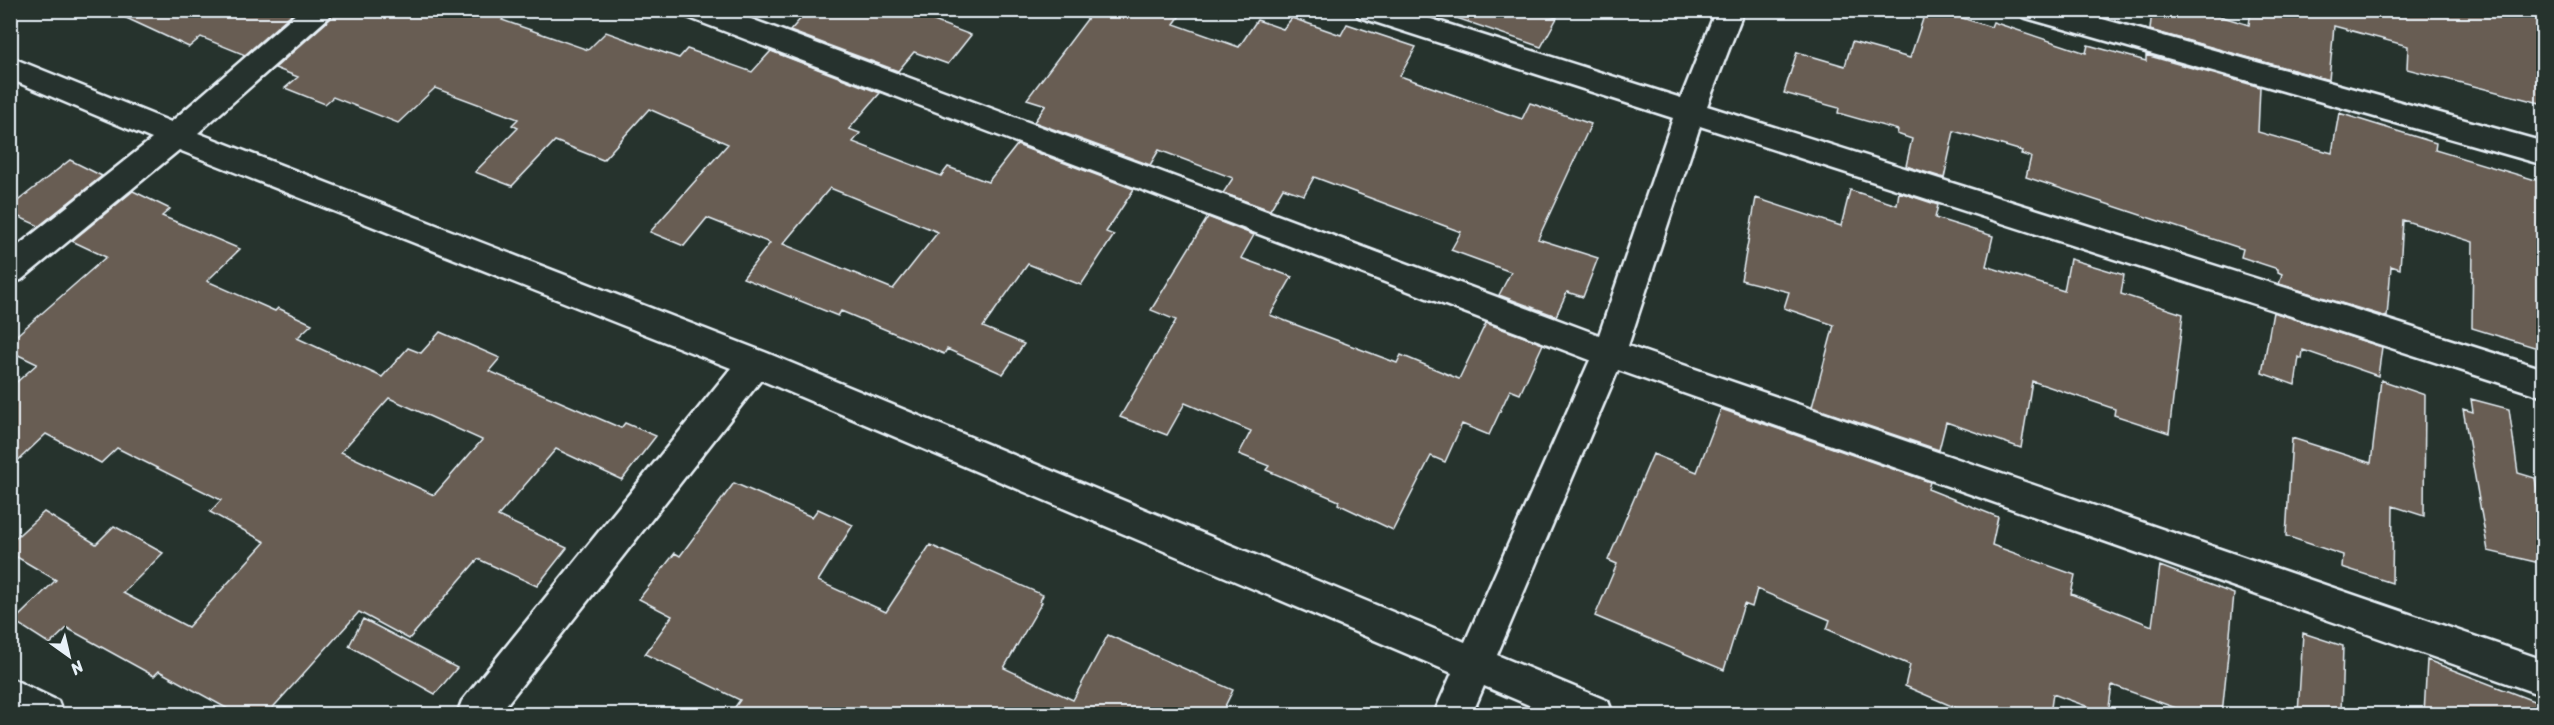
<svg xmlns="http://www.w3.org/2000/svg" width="2554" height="725" font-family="Sriracha,sans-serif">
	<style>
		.building { fill: #675d52; stroke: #e8f1f8; stroke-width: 1.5; fill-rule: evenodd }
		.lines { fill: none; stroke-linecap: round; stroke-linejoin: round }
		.minor-casing { stroke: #e8f1f8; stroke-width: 5 }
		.minor { fill: #26332d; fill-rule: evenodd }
	</style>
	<rect width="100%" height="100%" fill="#26332d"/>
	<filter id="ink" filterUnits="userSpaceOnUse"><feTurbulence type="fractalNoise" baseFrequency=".0167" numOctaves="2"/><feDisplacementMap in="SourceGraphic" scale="12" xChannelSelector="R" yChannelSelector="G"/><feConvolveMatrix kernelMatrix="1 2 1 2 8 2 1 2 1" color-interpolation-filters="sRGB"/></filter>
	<g filter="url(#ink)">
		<path class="building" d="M109 10H296L245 55 201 37 189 47Z
			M335 10H512L502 20 588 50 606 32 679 58 687 49 752 72 771 51 880 93 849 129 860 133 853 142 941 176 948 167 988 182 1017 145 1134 189 1106 232 1114 235 1081 285 1028 264 983 327 1024 344 1003 374 947 349 944 354 841 311 838 316 743 278 770 243 707 218 684 246 650 232 728 144 649 109 603 160 555 141 512 186 475 172 518 128 512 125 518 119 435 88 398 123 333 97 325 104 285 88 298 77 275 68 330 19ZM830 188 938 232 893 289 783 244Z
			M808 10H905L971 35 948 64 914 52 898 71 790 31Z
			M1094 10H1184L1174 24 1239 47 1257 20 1283 29 1292 18 1341 35 1347 24 1416 47 1400 76 1522 119 1530 103 1591 124 1538 239 1598 258 1583 297 1567 292 1556 316 1499 295 1511 272 1451 250 1461 232 1314 177 1304 195 1283 188 1270 210 1223 193 1233 178 1159 150 1150 165 1034 122 1046 105 1027 99Z
			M1452 10H1535L1557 18 1541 47 1451 16Z
			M1926 10H1937L1991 27 1993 22 2086 53 2088 45 2146 61V55L2260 87 2258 132 2332 153 2339 113 2436 143 2435 150 2539 181 2544 350 2472 328 2473 242 2403 220 2400 269 2391 266 2387 317 2279 284 2282 274 2278 272V269L2241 257 2243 249 2026 177 2031 157 2021 154 2022 151 1954 131 1944 178 1906 166 1912 139 1897 134 1898 130 1838 113 1839 108 1784 93 1797 52 1845 66 1852 42 1910 58Z
			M2152 10H2200L2249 25 2251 10H2544V104L2407 69 2408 46 2334 26 2329 80 2150 30Z
			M70 160 102 176 39 226 10 213V207Z
			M1850 190 1897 205 1899 192 1938 205 1935 218 1993 236 1986 266 2064 291 2070 259 2124 275 2121 294 2183 314 2169 433 2114 415 2115 409 2032 381 2021 448 1946 422 1939 450 1812 407 1834 325 1784 308 1789 292 1741 280 1756 198 1841 226Z
			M133 191 170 209 162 216 240 249 207 281 275 311 278 308 312 324 297 338 382 377 408 348 421 353 440 332 500 358 489 371 621 428 625 423 656 436 622 480 556 449 498 516 567 548 537 586 478 559 409 639 359 612 267 714H237L159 671 154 676 67 628 50 644 14 621 56 580 10 553V543L44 512 96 544 114 526 163 553 123 593 188 627 265 542 210 512 221 500 117 448 101 463 46 434 10 468V388L37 364 10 351V341L106 257 72 241ZM389 398 482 440 434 495 341 452Z
			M1208 217 1254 235 1241 258 1292 277 1270 315 1397 363 1401 355 1459 379 1486 323 1543 344 1520 394 1510 390 1489 435 1462 424 1445 462 1431 456 1393 530 1338 504 1339 501 1266 470 1269 466 1239 454 1251 431 1185 403 1167 435 1120 417 1176 320 1151 310Z
			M2273 312 2382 347 2378 376 2303 350 2302 359 2299 357 2295 385 2262 373Z
			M2381 380 2425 395 2424 516 2393 506 2392 583 2342 567 2343 555 2286 536 2292 438 2371 463Z
			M2471 399 2509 409 2518 473 2535 478 2544 528V564L2488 551 2463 409 2473 412Z
			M1721 409 1930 482 1928 489 1998 517 1992 545 2075 575 2071 594 2152 626 2160 566 2234 594 2222 714H2176V708L2112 685 2108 714 2053 694 2050 714H1970L1905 686 1910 665 1827 629 1830 620 1757 589 1752 607 1744 604 1724 670 1595 616 1617 564 1608 560 1653 454 1697 472Z
			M734 483 812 517 818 509 853 525 818 581 886 612 930 545 1043 595 1040 601 1042 602 1004 668 1073 700 1108 635 1233 690 1221 714H730L740 700 645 654 672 616 639 599 675 553 680 556Z
			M363 619 457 668 435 694 349 646Z
			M2303 633 2343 646 2341 714H2298Z
			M2427 660 2544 705V714H2424Z"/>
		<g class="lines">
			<defs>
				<path id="minor" d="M300 10H333L329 17 198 133 767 353 1465 642 1590 360 687 17 683 10H727L1599 335 1673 118 1359 17 1355 10H1403L1681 98 1716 10H1744L1707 106 2544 369V397L1700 126 1628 346 2544 660V696L1618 370 1497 655 1608 701 1613 714H1550L1484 686 1472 714H1434L1452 673 761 380 499 714H457L462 701 731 368 179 150 21 280 10 284V252L152 139 10 79V57L171 122Z
					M2019 10H2070L2544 142V165L2033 20 2023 17Z
					M10 678 58 701 63 714H10Z"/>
			</defs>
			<use href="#minor" class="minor-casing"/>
			<use href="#minor" class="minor"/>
		</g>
	</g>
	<rect width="2554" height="725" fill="none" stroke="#26332d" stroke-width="36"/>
	<rect x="18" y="18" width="2518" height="689" fill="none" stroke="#e8f1f8" stroke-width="2" filter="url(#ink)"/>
	<g transform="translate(69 656) rotate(146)" stroke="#26332d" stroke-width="4.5" paint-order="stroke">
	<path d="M0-4.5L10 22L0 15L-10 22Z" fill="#e8f1f8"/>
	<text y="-9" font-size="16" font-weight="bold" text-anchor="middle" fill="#e8f1f8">N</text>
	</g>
</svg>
